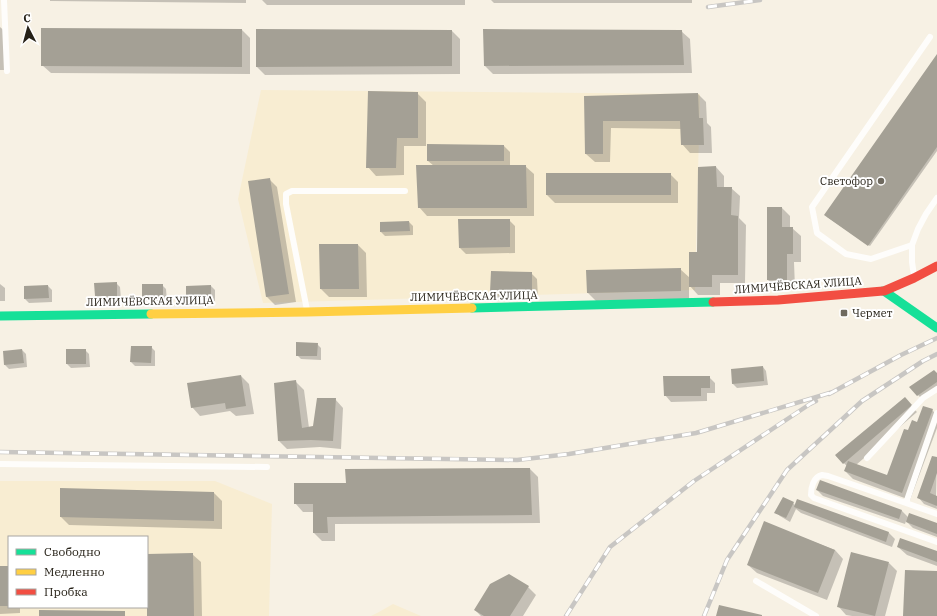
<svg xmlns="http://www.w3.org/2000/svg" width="937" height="616" font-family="'IBM Plex Serif',serif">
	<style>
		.built { fill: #f8edd2; fill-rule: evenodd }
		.shadow { fill: #0003 }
		.building { fill: #a4a095 }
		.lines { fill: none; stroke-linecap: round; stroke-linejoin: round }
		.lane { stroke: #fefdfb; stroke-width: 6 }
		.fast { stroke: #16e098; stroke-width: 9 }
		.slow { stroke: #ffcf43; stroke-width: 9 }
		.jam { stroke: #f24e42; stroke-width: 9 }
		.rail-casing { stroke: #c8c6c3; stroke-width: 4.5 }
		.rail { stroke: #fff; stroke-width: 3; stroke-dasharray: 9; stroke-linecap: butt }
		.poi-dot { fill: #6f6a5f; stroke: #fff; stroke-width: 1.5 }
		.labels { text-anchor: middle; stroke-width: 4; stroke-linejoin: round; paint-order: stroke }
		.poi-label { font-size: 11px; fill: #262117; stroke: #fff; text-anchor: end }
		.street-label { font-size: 11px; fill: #262117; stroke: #fff }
	</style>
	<rect width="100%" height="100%" fill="#f7f1e4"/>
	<path class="built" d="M261 90 700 94 695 290 263 303 238 199Z
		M0 481H215L272 504 269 616H0ZM9 537H147V607H9Z
		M393 604 421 616H371L379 612Z"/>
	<path class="shadow" d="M50 0H246V3L50 1Z
		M262 0H465V5H267Z
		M491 0H692V3H494Z
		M0 27 8 34V70H0Z
		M242 30 250 38V74L51 73 42 65Z
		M452 31 460 39V74L265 75 257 67Z
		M681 31 690 39 692 73 493 74 485 66Z
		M937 56V151L870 246 827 217Z
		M417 93 426 102V146H404V175L376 176 368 167Z
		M698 94 706 102 707 123 711 127 712 153H690L682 144V129L611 128 610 162H595L586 154 585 97Z
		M504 146 510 152V166H525L534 174V216H427L419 207 434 166 428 161Z
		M716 167 724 176V188H731L740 196 739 218 746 225 745 283H720V295H698L689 285V299L596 301 588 293 587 271 680 269 690 278 698 253Z
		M547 174H670L678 182V203H555L547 195Z
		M269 179 277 187 296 302 275 305 267 297 249 182Z
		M782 208 790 216V228H792L801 236V262H794L795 288H776L768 280Z
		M509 220 515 226V253L466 254 460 248Z
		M409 222 413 226V235L385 236 381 232Z
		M320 245H358L366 253 367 297H329L321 289Z
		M531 273 537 279 538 298H498L491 292Z
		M116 283 120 287 121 299 100 300 96 296Z
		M0 284 5 288V301H0Z
		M162 285 166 289 167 301H147L143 297Z
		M48 286 52 290V302L29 303 25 299Z
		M211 286 215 290V301H191L187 297Z
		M317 344 321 348V360L301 359 297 355Z
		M151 347 155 351V366H135L131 362Z
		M22 350 26 354 27 367 9 369 5 365 4 352Z
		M85 350 89 354 90 367 71 368 67 364Z
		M763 367 766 371 768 385 737 388 733 384 732 370Z
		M937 374V388L922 399 918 395Z
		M241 376 249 384 254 414 236 416 230 411 200 416 192 407Z
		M709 377 715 383V393H707V401L671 402 665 395Z
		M296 382 304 390 309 428 314 427 335 399 343 408 341 449 320 447 287 449 279 441Z
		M904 399 917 412 856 465 888 476 909 432 932 410 937 415V428L910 500 853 479 845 471 847 466 836 456Z
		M937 458 936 497 937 509 924 504 918 497Z
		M530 469 538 477 540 523 335 524V541H322L314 533V512H303L295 503 347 484Z
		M817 490 902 511 908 517 937 524V537L913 528 906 521 905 524 823 496Z
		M214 493 222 501V529L69 525 61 517Z
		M797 500 889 533 895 539 892 547 801 513 796 509 790 522 780 516 776 512 793 503 795 505Z
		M765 523 835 550 843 559 827 600 757 573 748 565Z
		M898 547 937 552V566L907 555Z
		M192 554 201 562 202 616H148L147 555Z
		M889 563 897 571 885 616H852L846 615 838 606Z
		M0 567H9V607H20V613L0 614Z
		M528 587 536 595 523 616H481L475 610Z"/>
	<path class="building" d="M41 28 242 29V67L41 66Z
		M256 29 452 30V66L256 67Z
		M483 29 682 30 684 65 484 66Z
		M937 54V147L868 246 824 215Z
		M368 91 418 92V138H397L396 168H366Z
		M698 93 699 118H703L704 145H681L680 121H603V154H585L584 96Z
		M427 144 504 145V161H427Z
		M416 165H526L527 208H418Z
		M716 166 717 187H732L731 215 738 216V275H712V287H689V252H697L698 167Z
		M546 173H671V195H546Z
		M270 178 289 294 266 297 248 181Z
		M767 207H782V227H793V254H787V280H767Z
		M458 219H510V247L459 248Z
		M409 221 410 231 380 232V222Z
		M319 244H358L359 289H320Z
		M681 268V291L587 293 586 270Z
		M491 271 532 272V293L490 292Z
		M117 282V296H95L94 283Z
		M142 284H163V297H142Z
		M48 285 49 298 24 299V286Z
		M211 285V297H186V286Z
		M296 342 318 343 317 356H296Z
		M131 346H152L151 363 130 362Z
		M22 349 24 363 4 365 3 351Z
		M66 349H86V364H66Z
		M763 366 764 381 732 384 731 369Z
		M934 370 937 373V382L917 396 909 387Z
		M241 375 246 406 226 409 225 403 191 408 187 383Z
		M663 376H710V388H701V396H664Z
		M296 380 302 428 313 426 317 398H336L333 441 311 440 278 441 274 383Z
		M905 397 912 405 843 464 835 455Z
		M923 406 933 409 902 493 844 471 848 461 887 475 904 429 908 430 912 420 917 422Z
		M932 456 937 457V473L930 493 937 496V506L917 498Z
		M530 468 532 515 327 517 328 533H313V504H294V483H346L345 469Z
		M820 480 902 510 899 519 816 490Z
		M60 488 214 492V521L60 517Z
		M783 497 794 502 786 518 774 513Z
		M797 499 889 532 886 542 794 507Z
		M909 513 937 523V534L906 522Z
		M764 521 835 550 818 593 747 565Z
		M900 538 937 551V562L897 547Z
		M851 552 889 562 875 616 837 607Z
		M193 553 194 616H147V554Z
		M0 566H9V606H0Z
		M905 570 937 571V616H903Z
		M509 574 529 586 510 616H484L474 610 490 584Z
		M719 605 762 615V616H716Z
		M39 610 125 611V616H39Z"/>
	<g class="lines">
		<path class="lane" d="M4 0 7 71
			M912 245 871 259 846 254 817 233 812 207 930 37
			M914 276 912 262V245L918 229 926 214 937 198
			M307 310 286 204V194L292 191H405
			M937 413 906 503 937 514
			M867 458 923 398 937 389
			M0 464 267 467
			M906 503 828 476C828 476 822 475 822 475 813 477 811 488 811 495L814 498 937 542
			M756 581 816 616"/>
		<path class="fast" d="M883 291H884L937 328
			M472 308 713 302
			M0 316 151 314"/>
		<path class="slow" d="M151 314 307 312 472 308"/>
		<path class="jam" d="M884 291 914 278 937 266
			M713 302 778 300 883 291"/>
		<defs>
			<path id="rail" d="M708 7 760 0
				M829 394 901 355 937 338
				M0 452 517 460 569 454 696 433 833 392
				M566 616 610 547 694 481 810 404 816 401
				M704 616 727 560 787 470 862 401 923 361 937 354"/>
		</defs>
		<use href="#rail" class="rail-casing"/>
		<use href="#rail" class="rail"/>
	</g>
	<g class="poi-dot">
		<circle cx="881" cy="181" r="4"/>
		<rect x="840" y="309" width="8" height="8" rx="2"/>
	</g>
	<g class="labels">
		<g class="poi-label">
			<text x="873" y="185">Светофор</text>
			<text x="852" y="317" text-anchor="start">Чермет</text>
		</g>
		<g class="street-label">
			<text transform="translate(798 285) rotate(-4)" y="4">ЛИМИЧЁВСКАЯ УЛИЦА</text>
			<text transform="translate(474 296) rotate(-1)" y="4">ЛИМИЧЁВСКАЯ УЛИЦА</text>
			<text transform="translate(150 301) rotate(-1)" y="4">ЛИМИЧЁВСКАЯ УЛИЦА</text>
		</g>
	</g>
	<rect x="8" y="536" width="140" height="72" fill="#ffffff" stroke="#a8a6a2"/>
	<rect x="16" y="549" width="20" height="6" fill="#16e098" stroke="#a8a6a2"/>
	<text x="44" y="556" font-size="12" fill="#262117">Свободно</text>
	<rect x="16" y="569" width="20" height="6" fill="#ffcf43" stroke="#a8a6a2"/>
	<text x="44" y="576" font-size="12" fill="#262117">Медленно</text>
	<rect x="16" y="589" width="20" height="6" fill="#f24e42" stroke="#a8a6a2"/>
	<text x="44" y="596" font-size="12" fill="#262117">Пробка</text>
	<g transform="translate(28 28) rotate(354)" stroke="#ffffff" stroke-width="3" paint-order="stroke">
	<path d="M0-3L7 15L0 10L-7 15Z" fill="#262117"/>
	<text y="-6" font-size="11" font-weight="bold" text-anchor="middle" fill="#262117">С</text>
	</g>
</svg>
